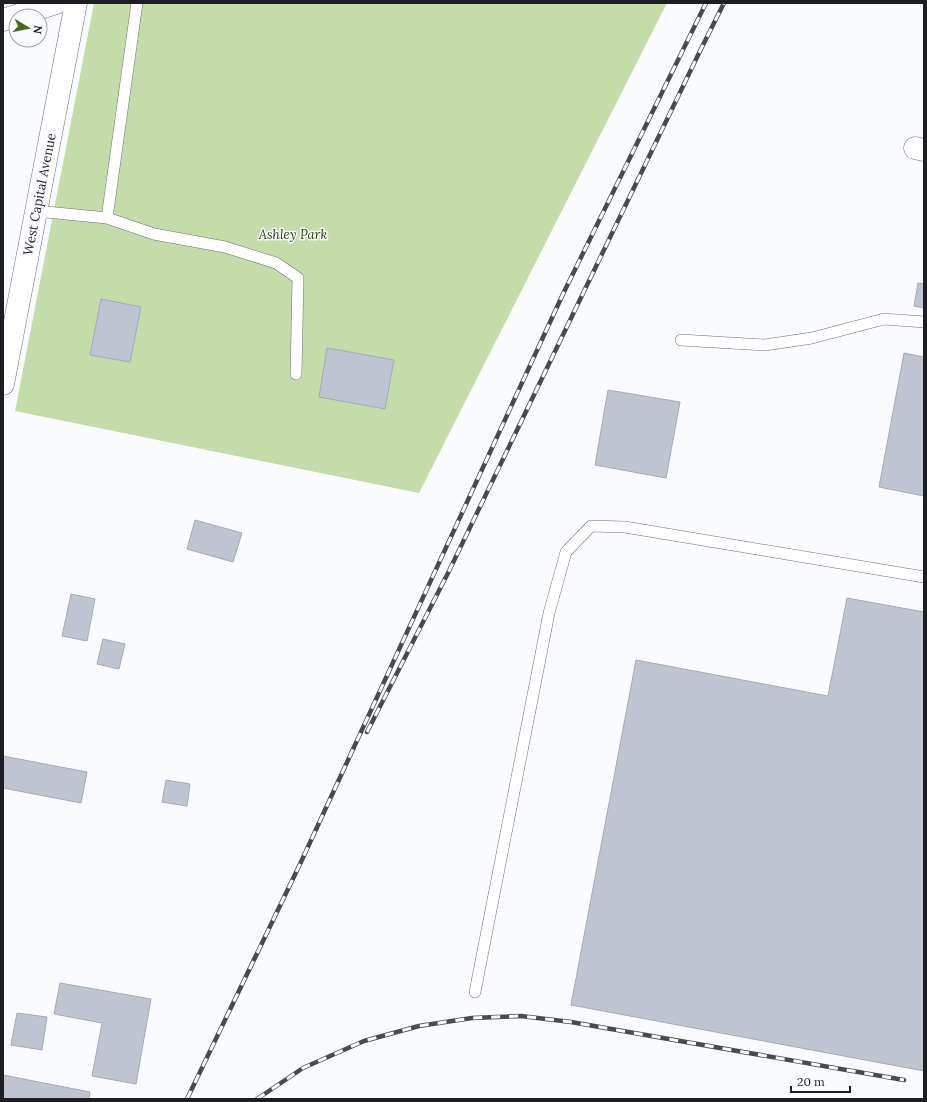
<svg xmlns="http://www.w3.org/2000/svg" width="927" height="1102" font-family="Lora,serif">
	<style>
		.green { fill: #c4dcaa }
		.building { fill: #bfc4d2; stroke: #a4a9b6 }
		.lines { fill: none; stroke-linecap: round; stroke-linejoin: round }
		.lane-casing { stroke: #6c717d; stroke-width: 12 }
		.street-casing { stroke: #6c717d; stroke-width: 23 }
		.secondary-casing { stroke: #6c717d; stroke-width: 23 }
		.lane { stroke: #fff; stroke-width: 11 }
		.street { stroke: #fff; stroke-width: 22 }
		.secondary { stroke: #fff; stroke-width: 22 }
		.rail-casing { stroke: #484a4f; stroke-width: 4.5 }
		.rail { stroke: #fafbfe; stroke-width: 3; stroke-dasharray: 9; stroke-linecap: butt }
		.labels { text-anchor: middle; stroke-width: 3; stroke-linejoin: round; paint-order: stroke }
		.street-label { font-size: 13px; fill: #1c1e23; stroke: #fafbfe }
		.park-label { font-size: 13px; font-style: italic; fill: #2c410e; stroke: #fafbfe }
	</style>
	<rect width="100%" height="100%" fill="#fafbfe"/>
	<path class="green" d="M94 3H667L419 493 15 411Z"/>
	<path class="building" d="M918 283 924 284V308L914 306Z
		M101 299 141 307 130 362 90 355Z
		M327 348 394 360 385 409 319 397Z
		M904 353 924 357V496L879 487Z
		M608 390 680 402 666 478 595 465Z
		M195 520 242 533 233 562 187 549Z
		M71 594 95 599 87 641 62 636Z
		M847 598 924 612V1071L571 1005 636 660 828 696Z
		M103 639 125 644 119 669 97 664Z
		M3 756 87 772 81 803 3 788Z
		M166 780 190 784 187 806 162 802Z
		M60 983 151 999 136 1084 92 1076 102 1023 54 1014Z
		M17 1013 47 1017 42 1050 11 1045Z
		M3 1075 90 1092 89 1099H3Z"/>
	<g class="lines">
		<defs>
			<path id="lane" d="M36 211 107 218 154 234 225 247 276 263 298 278 296 374
				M107 218 137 3
				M681 340 765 345 812 338 884 319 924 322
				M475 992 549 613 566 552 591 526 625 527 924 577"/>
			<path id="street" d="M3 20 56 3
				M915 148 924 150"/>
			<path id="secondary" d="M3 384 76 3"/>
		</defs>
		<use href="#lane" class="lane-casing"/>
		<use href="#street" class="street-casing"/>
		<use href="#secondary" class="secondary-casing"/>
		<use href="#lane" class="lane"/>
		<use href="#street" class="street"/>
		<use href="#secondary" class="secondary"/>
		<defs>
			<path id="rail" d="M367 732 449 571 700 51 724 3
				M187 1099 301 862 563 294 706 3
				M257 1099 303 1068 364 1041 419 1026 472 1018 521 1016 571 1022 904 1080"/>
		</defs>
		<use href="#rail" class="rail-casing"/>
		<use href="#rail" class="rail"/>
	</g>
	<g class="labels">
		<g class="street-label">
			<text transform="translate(39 194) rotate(-79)" y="5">West Capital Avenue</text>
		</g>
		<g class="park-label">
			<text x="293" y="239">Ashley Park</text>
		</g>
	</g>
	<rect width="927" height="1102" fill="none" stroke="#1c1e23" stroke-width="8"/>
	<g transform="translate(28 28) rotate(100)"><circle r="19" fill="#fafbfe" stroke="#a1a3a6"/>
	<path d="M0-3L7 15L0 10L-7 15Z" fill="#49671c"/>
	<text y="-6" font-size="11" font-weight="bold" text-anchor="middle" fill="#1c1e23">N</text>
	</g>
	<path d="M791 1086v6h59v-6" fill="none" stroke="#1c1e23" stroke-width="2"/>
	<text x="797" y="1086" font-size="12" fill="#1c1e23" stroke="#fafbfe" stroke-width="3" paint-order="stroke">20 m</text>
</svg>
